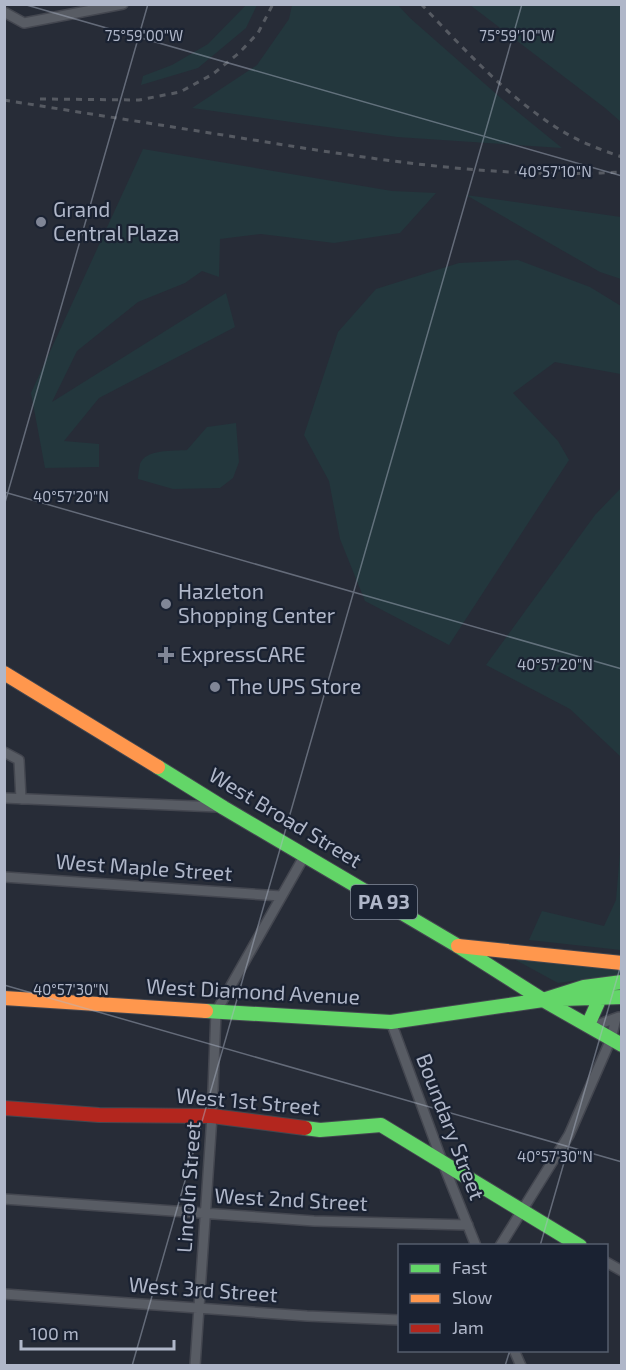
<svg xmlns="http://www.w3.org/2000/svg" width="626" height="1370" font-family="'Exo 2',sans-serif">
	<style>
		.green { fill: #23373d }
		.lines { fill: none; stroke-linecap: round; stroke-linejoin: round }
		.street-casing { stroke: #444750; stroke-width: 12 }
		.fast-casing { stroke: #444750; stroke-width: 16 }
		.slow-casing { stroke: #444750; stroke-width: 16 }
		.jam-casing { stroke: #444750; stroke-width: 16 }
		.street { stroke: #585c64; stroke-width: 9 }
		.fast { stroke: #63d668; stroke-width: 14 }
		.slow { stroke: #ff974d; stroke-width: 14 }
		.jam { stroke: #b3261e; stroke-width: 14 }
		.rail { stroke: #565a62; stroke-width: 3; stroke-dasharray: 6 6; stroke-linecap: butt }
		.ticks { fill: none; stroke: #b0b7c9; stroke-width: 1.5; stroke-opacity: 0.45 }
		.poi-dot { fill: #808696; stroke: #1a2232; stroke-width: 2 }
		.labels { text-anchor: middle; stroke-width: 4.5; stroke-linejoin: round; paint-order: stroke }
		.shield { fill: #1a2232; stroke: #838a9c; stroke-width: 1.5 }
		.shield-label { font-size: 20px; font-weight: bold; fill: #b0b7c9 }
		.poi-label { font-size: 21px; fill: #b0b7c9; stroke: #1a2232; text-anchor: start }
		.street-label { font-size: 21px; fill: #b0b7c9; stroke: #1a2232 }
		.ticks-label { font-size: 15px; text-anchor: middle; fill: #b0b7c9; stroke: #1a2232; stroke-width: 4.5; stroke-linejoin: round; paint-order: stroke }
	</style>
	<rect width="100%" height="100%" fill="#272c37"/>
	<path class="green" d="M246 5H257L246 28 198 68 141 85 143 76 172 65 208 44Z
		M292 5H398L410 18 502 99 562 148 397 137 192 108 257 65 289 19Z
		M470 5H621V122L605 108Z
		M143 149 392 191 436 193 400 233 334 243 261 234 220 239 219 277 202 271 185 283 138 302 77 351 52 402 226 293 235 327 99 398 64 441 99 444V467L45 468 31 393Z
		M466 195 621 217V279L600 272Z
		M518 260 590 287 621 306V374L555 362 513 393 558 441 569 460 449 645 365 601 340 539 329 481 304 435 338 332 376 289 459 263Z
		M236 423 239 462 233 478 220 488 173 489 138 479C138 475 139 469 140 464 145 449 173 451 187 450L207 427Z
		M621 488V757L570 709 486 665 595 515Z
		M621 841V950L529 940 542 911 604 926 616 900Z
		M514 959 621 967V974L558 983Z"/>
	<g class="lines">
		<defs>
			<path id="street" d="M4 12 24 23 123 4
				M4 752 19 760 21 799
				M4 798 218 807
				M4 877 281 896
				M391 1022 442 1161 476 1246
				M591 1027 619 1017
				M4 1199 314 1221 468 1225
				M500 1246 569 1135 611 1039 616 1018
				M606 1262 622 1271
				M4 1294 307 1316 400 1320
				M514 1350 521 1366
				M195 1366 212 1116 216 1012 305 855"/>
			<path id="fast" d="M158 767 224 808 458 946 543 1000 622 1045
				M562 999 622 997
				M543 1000 584 987 622 982
				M206 1011 391 1022 543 1000
				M588 1025 600 998
				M305 1128 320 1130 381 1125 580 1246"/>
			<path id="slow" d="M4 673 158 767
				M458 946 622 963
				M4 998 206 1011"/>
			<path id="jam" d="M4 1108 99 1115 212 1116 305 1128"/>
		</defs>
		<use href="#street" class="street-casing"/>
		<use href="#fast" class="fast-casing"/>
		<use href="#slow" class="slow-casing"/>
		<use href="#jam" class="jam-casing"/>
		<use href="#street" class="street"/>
		<use href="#fast" class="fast"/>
		<use href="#slow" class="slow"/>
		<use href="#jam" class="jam"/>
		<path class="rail" d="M421 4C465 50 508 98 562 131 580 142 601 150 622 157
			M40 99 139 100 180 92 213 74 239 53 258 33 273 4
			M4 100C96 115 187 129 278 144 391 162 507 179 622 172"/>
	</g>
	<path class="ticks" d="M23 4 622 176M4 492 622 669M4 506 148 4M4 985 622 1162M540 1246 622 961M132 1366 522 4M505 1366 510 1350"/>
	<g class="poi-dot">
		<circle cx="41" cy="222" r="6"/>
		<circle cx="166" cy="604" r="6"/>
		<path d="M163 646h6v6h6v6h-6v6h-6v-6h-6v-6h6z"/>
		<circle cx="215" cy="687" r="6"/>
	</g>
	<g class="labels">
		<rect class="shield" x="351" y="885" width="66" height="34" rx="4.5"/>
		<g class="shield-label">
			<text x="384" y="909">PA 93</text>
		</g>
		<g class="poi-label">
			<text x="53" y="217">Grand<tspan x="53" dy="24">Central Plaza</tspan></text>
			<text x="178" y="599">Hazleton<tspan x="178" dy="24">Shopping Center</tspan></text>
			<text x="180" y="662">ExpressCARE</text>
			<text x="227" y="694">The UPS Store</text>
		</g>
		<g class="street-label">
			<text transform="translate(285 818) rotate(31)" y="7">West Broad Street</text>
			<text transform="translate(144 868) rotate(4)" y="7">West Maple Street</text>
			<text transform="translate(253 992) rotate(3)" y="7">West Diamond Avenue</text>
			<text transform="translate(248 1102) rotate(5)" y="7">West 1st Street</text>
			<text transform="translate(450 1127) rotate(69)" y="7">Boundary Street</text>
			<text transform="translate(189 1187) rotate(-86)" y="7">Lincoln Street</text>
			<text transform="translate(291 1200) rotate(3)" y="7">West 2nd Street</text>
			<text transform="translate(203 1290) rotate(4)" y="7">West 3rd Street</text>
		</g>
	</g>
	<g class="ticks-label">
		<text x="144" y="41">75°59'00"W</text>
		<text x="517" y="41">75°59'10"W</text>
		<text x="555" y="177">40°57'10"N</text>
		<text x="71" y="502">40°57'20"N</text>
		<text x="555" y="670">40°57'20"N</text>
		<text x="71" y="995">40°57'30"N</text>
		<text x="555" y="1162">40°57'30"N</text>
	</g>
	<rect width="626" height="1370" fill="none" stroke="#b0b7c9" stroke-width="12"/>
	<rect x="398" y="1244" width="210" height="108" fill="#1a2232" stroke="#565e6e" stroke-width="1.5"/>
	<rect x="410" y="1264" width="30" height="9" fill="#63d668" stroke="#565e6e" stroke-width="1.5"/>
	<text x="452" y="1274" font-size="18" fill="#b0b7c9">Fast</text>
	<rect x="410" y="1294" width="30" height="9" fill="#ff974d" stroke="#565e6e" stroke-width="1.5"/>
	<text x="452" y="1304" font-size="18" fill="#b0b7c9">Slow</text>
	<rect x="410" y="1324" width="30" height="9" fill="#b3261e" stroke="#565e6e" stroke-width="1.5"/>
	<text x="452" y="1334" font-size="18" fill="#b0b7c9">Jam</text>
	<path d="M21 1340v9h153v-9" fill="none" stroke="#b0b7c9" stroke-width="3"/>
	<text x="30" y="1340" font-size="18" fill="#b0b7c9" stroke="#1a2232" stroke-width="4.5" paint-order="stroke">100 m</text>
</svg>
